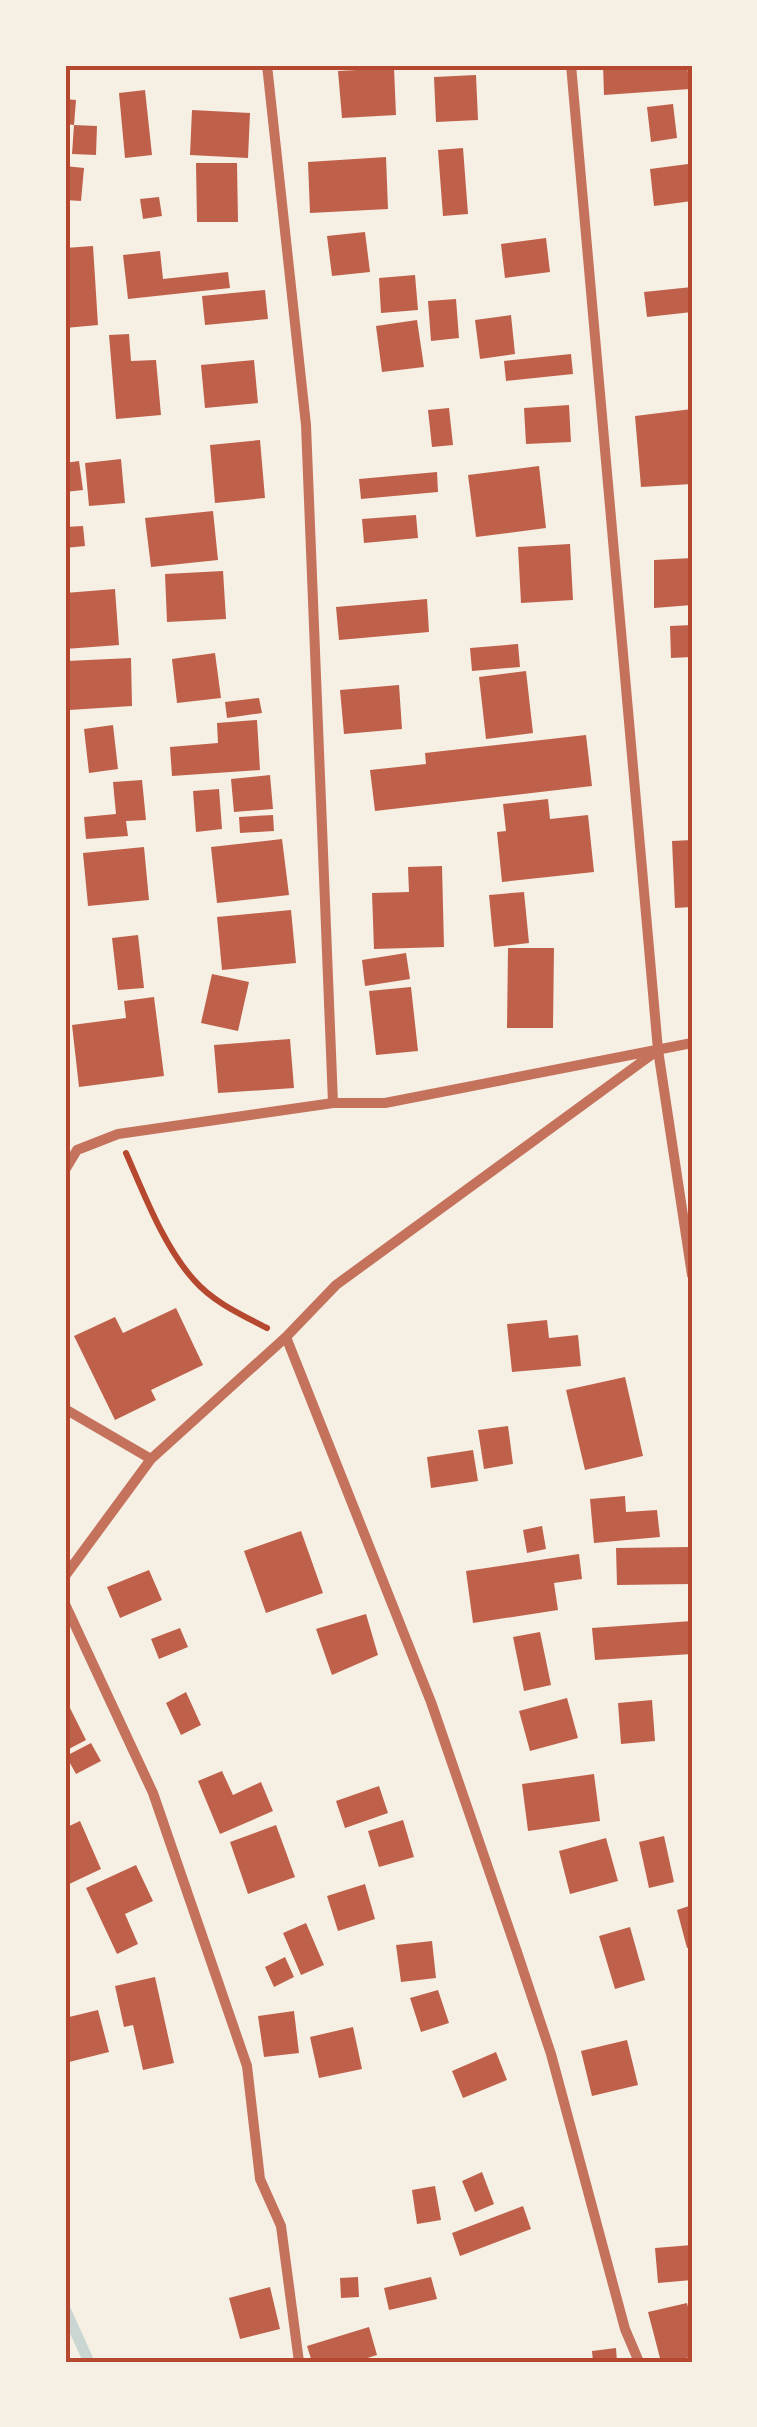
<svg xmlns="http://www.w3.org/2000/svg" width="757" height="2427" font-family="'Noto Sans',sans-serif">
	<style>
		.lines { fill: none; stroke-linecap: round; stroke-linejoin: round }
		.stream { stroke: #c9d6d2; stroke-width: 11 }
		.building { fill: #bf614a }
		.path { stroke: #b5482f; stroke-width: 6 }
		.minor { stroke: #c5725c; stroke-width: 10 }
		.neatline { fill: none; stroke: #b5482f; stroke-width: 4 }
	</style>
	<rect width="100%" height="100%" fill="#f6efe4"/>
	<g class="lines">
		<path class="stream" d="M65 2309 89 2362"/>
	</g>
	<path class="building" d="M603 65H687L690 89 604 95Z
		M394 68 396 115 342 118 338 71Z
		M476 75 478 120 436 122 434 77Z
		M145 90 152 155 125 158 119 93Z
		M65 99 76 100 74 125 65 124Z
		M673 104 677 138 651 142 647 107Z
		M192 110 250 113 248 158 190 155Z
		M74 125 97 126 96 155 72 154Z
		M463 148 468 214 443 216 438 150Z
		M386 157 388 209 310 213 308 162Z
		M196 163H237L238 222H197Z
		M688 164 692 201 654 206 650 169Z
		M65 166 84 168 81 201 65 200Z
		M159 197 162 216 143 219 140 199Z
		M365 232 370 272 332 276 327 236Z
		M546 238 550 272 505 278 501 244Z
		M93 246 98 325 65 328V248Z
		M160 251 163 279 228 272 230 288 128 299 123 255Z
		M415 275 418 310 381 313 379 278Z
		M692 287V312L647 317 644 292Z
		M265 290 268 319 205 325 202 296Z
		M456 299 459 338 431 341 428 301Z
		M511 315 515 354 480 359 475 320Z
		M417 320 424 367 382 372 376 326Z
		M129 334 131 361 156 360 161 415 116 419 109 335Z
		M571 354 573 374 506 381 504 361Z
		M254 360 258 403 205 408 201 365Z
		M569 405 571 442 526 444 524 408Z
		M449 408 453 445 432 447 428 410Z
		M692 409V484L641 487 635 416Z
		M260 440 265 498 215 503 210 445Z
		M121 459 125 503 89 506 85 463Z
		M79 461 83 490 65 492V463Z
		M539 466 546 528 476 537 468 475Z
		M437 472 438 492 361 499 359 479Z
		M213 511 218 560 151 567 145 518Z
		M416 515 418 538 364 543 362 519Z
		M83 526 85 546 65 548V527Z
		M570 544 573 600 521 603 518 547Z
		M692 558V605L654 608V560Z
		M223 571 226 619 167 622 165 574Z
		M115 589 119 645 65 649V593Z
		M427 599 429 632 339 640 336 607Z
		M692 625V657L671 658 670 626Z
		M518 644 520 667 472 671 470 648Z
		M215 653 221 698 177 703 172 659Z
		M131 658 132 706 69 710 67 661Z
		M526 671 533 733 486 739 479 677Z
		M399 685 402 729 344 734 340 690Z
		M259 698 262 713 227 718 225 702Z
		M257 720 260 770 172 776 170 747 218 743 217 723Z
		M113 725 118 769 89 773 84 729Z
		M586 735 592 786 375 811 370 770 426 764 425 753Z
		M270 775 273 809 234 812 231 779Z
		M142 780 146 820 126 821 128 836 86 839 84 817 116 814 113 782Z
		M219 789 222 829 196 832 193 791Z
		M548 799 550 819 588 815 594 872 502 882 497 832 506 831 503 804Z
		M273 815 274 831 240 833 239 817Z
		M282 839 289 895 217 903 211 847Z
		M692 840V907L675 908 672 841Z
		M144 847 149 900 88 906 83 853Z
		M442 866 444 947 374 949 372 893 409 892 408 867Z
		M524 892 529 943 494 947 489 895Z
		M291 910 296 963 222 970 217 917Z
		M138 935 144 988 118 990 112 938Z
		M508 948H554L553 1028H507Z
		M406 953 410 979 365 986 362 960Z
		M212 974 249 982 238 1031 201 1023Z
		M411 987 418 1051 376 1055 369 991Z
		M154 997 164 1076 79 1087 72 1025 126 1018 124 1001Z
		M290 1039 294 1088 218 1093 214 1045Z
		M176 1308 203 1365 151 1390 156 1400 115 1420 74 1336 115 1317 123 1333Z
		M547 1320 549 1338 578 1335 581 1366 512 1372 507 1324Z
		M625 1377 643 1456 585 1470 566 1390Z
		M508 1426 513 1464 484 1469 478 1430Z
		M473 1450 478 1481 431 1488 427 1457Z
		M625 1496 626 1512 657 1510 660 1537 594 1543 590 1499Z
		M542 1526 546 1549 527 1553 523 1530Z
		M301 1531 323 1593 266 1613 244 1551Z
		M692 1547V1584L617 1585 616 1548Z
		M579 1554 582 1579 554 1583 558 1610 473 1623 466 1571Z
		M149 1570 162 1600 120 1618 107 1587Z
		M366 1614 378 1655 332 1675 316 1629Z
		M692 1621V1654L595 1660 592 1628Z
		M180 1628 188 1647 159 1659 151 1639Z
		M540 1632 551 1685 524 1691 513 1637Z
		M186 1692 201 1725 181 1735 166 1703Z
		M65 1698 86 1740 65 1751Z
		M567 1698 578 1738 530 1751 519 1711Z
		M652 1700 655 1741 621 1744 618 1703Z
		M91 1743 101 1761 76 1774 66 1756Z
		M222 1771 233 1795 261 1782 273 1811 220 1834 198 1781Z
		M594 1774 600 1821 528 1831 522 1784Z
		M379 1786 388 1813 345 1828 336 1801Z
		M403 1820 414 1857 379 1867 368 1831Z
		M80 1821 101 1869 65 1886V1828Z
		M276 1825 295 1877 248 1894 230 1842Z
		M664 1836 674 1882 649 1888 639 1842Z
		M606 1838 618 1881 570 1894 559 1851Z
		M136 1865 153 1901 125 1914 138 1944 117 1954 86 1888Z
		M365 1884 375 1919 338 1931 327 1896Z
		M692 1905V1946L687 1948 677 1910Z
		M306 1923 324 1965 301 1975 283 1933Z
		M630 1927 645 1980 615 1989 599 1936Z
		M432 1941 436 1978 401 1982 396 1945Z
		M285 1957 294 1977 274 1987 265 1967Z
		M155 1977 174 2063 143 2070 133 2025 124 2027 115 1986Z
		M438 1990 449 2023 421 2032 410 1998Z
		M98 2010 109 2052 65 2063V2018Z
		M294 2011 299 2053 264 2057 258 2016Z
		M353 2027 362 2069 319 2078 310 2037Z
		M627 2040 638 2085 592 2096 581 2051Z
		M496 2052 507 2080 463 2098 452 2071Z
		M482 2172 494 2204 475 2212 462 2181Z
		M435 2186 441 2220 417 2224 412 2190Z
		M523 2206 531 2229 460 2256 452 2233Z
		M692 2245V2280L658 2283 655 2248Z
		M358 2277 359 2297 341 2298 340 2278Z
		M431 2277 437 2299 389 2310 384 2288Z
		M270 2287 280 2329 240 2339 229 2298Z
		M687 2303 692 2323V2357L661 2362 648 2312Z
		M369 2327 377 2355 355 2362H312L307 2346Z
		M616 2348 617 2362H593L592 2351Z"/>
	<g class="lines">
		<path class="path" d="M126 1153C144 1194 164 1247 194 1280 213 1302 242 1315 267 1328"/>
		<path class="minor" d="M267 65 306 425 333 1103
			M571 65 658 1050 692 1275
			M65 1170 77 1150 118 1134 333 1103H385L692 1043
			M286 1337 431 1702 517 1952 551 2054 625 2329 639 2362
			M65 1409 151 1459
			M65 1576 151 1459 286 1337 336 1285 658 1050
			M65 1604 153 1793 247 2066 260 2179 281 2226 299 2362"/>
	</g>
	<rect width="757" height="2427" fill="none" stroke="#f6efe4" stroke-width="135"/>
	<rect x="68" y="68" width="622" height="2292" class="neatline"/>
</svg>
